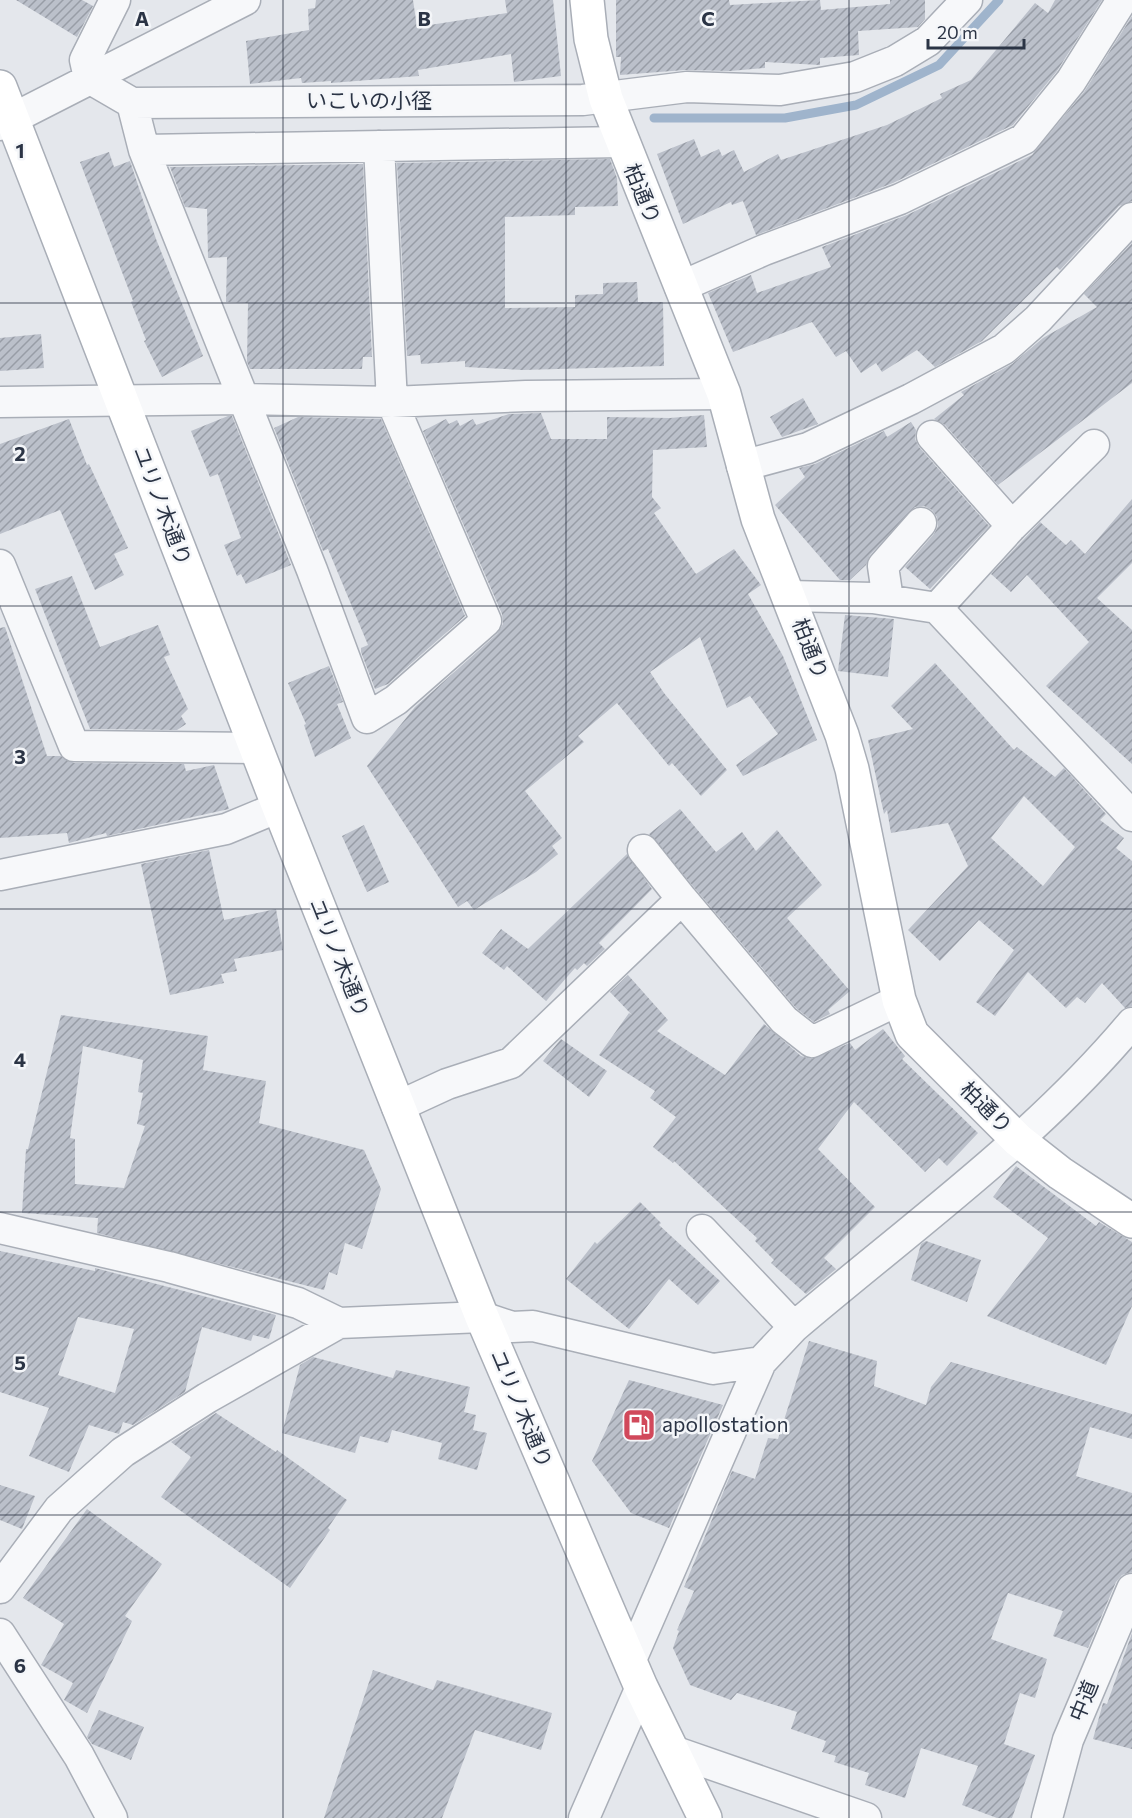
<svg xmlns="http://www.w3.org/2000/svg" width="1132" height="1818" font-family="Commissioner,'Noto Sans JP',sans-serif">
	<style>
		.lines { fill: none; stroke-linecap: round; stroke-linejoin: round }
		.stream { stroke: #9fb4cc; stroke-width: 9 }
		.building { fill: url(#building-hatch); fill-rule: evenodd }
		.street-casing { stroke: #a9aeb7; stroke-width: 33 }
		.secondary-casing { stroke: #a9aeb7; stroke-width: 36 }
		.street { stroke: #f7f8fa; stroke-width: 30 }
		.secondary { stroke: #fff; stroke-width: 33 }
		.grid { fill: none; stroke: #2b3445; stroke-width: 1.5; stroke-opacity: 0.55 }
		.labels { text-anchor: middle; stroke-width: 5; stroke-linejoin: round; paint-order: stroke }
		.street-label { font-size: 21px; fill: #2b3445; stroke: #f4f6f9 }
		.poi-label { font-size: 21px; fill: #2b3445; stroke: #f4f6f9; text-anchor: start }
		.grid-label { font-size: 20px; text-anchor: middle; font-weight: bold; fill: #2b3445; stroke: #f4f6f9; stroke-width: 5; stroke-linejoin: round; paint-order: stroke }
	</style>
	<defs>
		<pattern id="building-hatch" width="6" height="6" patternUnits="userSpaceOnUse" patternTransform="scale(1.5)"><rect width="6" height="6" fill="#bbc0ca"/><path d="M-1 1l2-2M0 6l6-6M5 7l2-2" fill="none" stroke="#989da6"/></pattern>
	</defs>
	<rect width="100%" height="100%" fill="#e4e7ec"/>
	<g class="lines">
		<path class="stream" d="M654 118H785L856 105 939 65 999 0"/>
	</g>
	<path class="building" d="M16 0H82L93 6 77 37Z
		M316 0H413L417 27 507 13 505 0H553L561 76 514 82 511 54 418 70 419 76 331 83V81L302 83 301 78 250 84 246 41 309 30 308 9 315 8Z
		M616 0H729L730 5 820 0 821 10 890 4V0H925V19L918 27 858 31 859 55 820 58V65L765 62V68L730 71 685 70 620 75 621 57H616Z
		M1055 0H1102L1057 71 1013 125 893 183 756 235 743 201 732 205 731 202 683 224 657 154 694 139 701 157 719 149 722 156 734 150 744 172 778 154 781 160 887 125 942 98 940 94 971 80 1035 3 1048 13Z
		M1132 16V201L1119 206 1060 270 1057 267 982 341 935 367 917 350 882 372 876 363 861 373 846 351 836 357 812 322 733 352 708 293 751 275 757 293 831 267 822 247 907 215 1032 155 1084 92Z
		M109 152 114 167 130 161 156 239 203 356 162 377 144 341 146 340 131 302 133 301 80 162Z
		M610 159 617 178 618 206 575 207V215L505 217V308L575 307V295L603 294V283L637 282 638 302H663L664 366 523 370 465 367V361L421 364 420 355 407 356 397 163Z
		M363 164 372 357H363L362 369H250L247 362 248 303 226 302 227 257 208 258 207 209 185 207 170 167Z
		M1132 243V383L998 485 945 425 934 419 964 395 961 392 1012 364 1043 338 1097 307 1084 294Z
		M41 334 44 368 0 371V338Z
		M803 398 818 424 782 437 770 417Z
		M541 413 551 439H607V417L670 418 704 415 707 447 653 450 652 497 661 508 654 513 696 574 734 549 761 585 748 594 783 656 817 740 743 776 736 765 778 734 750 696 727 708 700 637 650 672 664 693 727 770 701 796 672 763 669 766 617 703 578 736 584 742 525 791 562 838 552 846 558 854 536 872 474 910 467 901 458 907 367 766 415 707 497 634 503 624 502 614 423 431 446 419 449 424 457 420 460 426 473 419 476 425 509 414Z
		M228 416H232L291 565 246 584 241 574 237 576 224 545 241 538 218 474 210 477 191 431Z
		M298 417 381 419 465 616 388 684 375 689 361 652V648L368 645 328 549 323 551 274 428Z
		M69 419 87 465 89 464 128 548 114 554 124 575 95 590 60 510 0 534V444Z
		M911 422 916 430 915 439 919 447 989 526 930 589 905 567 934 534 938 526 937 517 932 510 924 506 915 507 870 555 866 565 850 580H840L775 505 805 477 799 468 815 464 884 431 887 437Z
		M1132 499V563L1097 598 1132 630V764L1046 686 1089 642 1027 575 1011 592 991 574 1040 522 1066 545 1071 540 1085 554Z
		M72 576 100 647 158 625 170 655 164 657 188 709 181 716 186 724 177 730 90 729 35 589Z
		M845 615 894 619 888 677 838 671Z
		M5 627 47 756H61L74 763 184 764 186 771 214 765 229 809 107 836 106 833 69 843 67 833 0 838V628Z
		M935 663 1014 750 1017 747 1055 777 1064 768 1106 814 1100 820 1124 838 1116 848 1132 861V1006L1125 1008 1102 983 1085 1003 1077 997 1066 1008 1028 972 995 1016 976 1002 1014 950 979 920 940 961 908 930 968 866 948 823 891 833 887 810 884 814 868 740 913 729 891 706ZM1024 796 1075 847 1043 886 991 838Z
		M329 666 343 702 337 704 351 738 315 757 304 725 306 724 288 683Z
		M680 809 716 852 742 832 756 851 777 830 822 885 787 918 850 991 828 1010 830 1014 814 1022 796 1008 649 834Z
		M364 825 389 882 367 892 342 836Z
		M209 850 224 920 276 909 283 950 234 959 237 971 221 974 224 983 170 995 141 864Z
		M627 854 652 889 599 943 605 949 587 966 584 963 577 970 575 968 546 1001 507 966 504 970 482 953 501 929 528 949Z
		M628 975 668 1020 657 1031 725 1075 764 1024 801 1056 811 1059 850 1043 855 1050 883 1029 905 1056 902 1059 978 1133 947 1166 939 1158 925 1172 854 1102 818 1149 875 1207 824 1258 836 1269 806 1294 771 1263 774 1260 755 1241 757 1238 674 1161 673 1163 653 1147 676 1117 650 1098 655 1091 599 1055 629 1013 632 1015 610 992Z
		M61 1015 208 1036 203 1070 266 1081 259 1123 364 1150 381 1189 362 1249 345 1243 337 1275 329 1272 324 1290 97 1233 98 1218 22 1213 26 1149H28ZM83 1046 143 1060 138 1092 143 1093 137 1124 145 1126 124 1188 75 1184V1139L70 1138Z
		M561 1039 607 1071 589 1097 543 1061Z
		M1016 1166 1096 1226 1099 1222 1132 1242V1306L1106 1365 987 1316 1048 1238 993 1197Z
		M640 1202 661 1223 659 1225 720 1281 698 1305 669 1279 629 1329 566 1279 595 1242 597 1244Z
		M926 1241 981 1260 967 1302 911 1280 921 1244Z
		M0 1251 95 1271V1268L276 1315 269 1339 253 1335 251 1341 202 1327 185 1392 133 1425 123 1422 119 1434 89 1425 69 1472 29 1456 49 1408 0 1392ZM78 1317 134 1329 115 1393 58 1375Z
		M809 1341 877 1361 874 1386 926 1405 931 1387 951 1362 1132 1414V1439L1090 1427 1076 1476 1132 1493V1572L1122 1575 1116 1582 1088 1648 1053 1636 1063 1611 1008 1593 991 1639 1047 1659 1035 1698 1020 1693 1004 1744 1035 1755 1012 1818H997L962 1805 978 1766 921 1748 905 1798 865 1785 869 1773 834 1762 836 1756 822 1752 826 1741 791 1729 797 1712 737 1693 731 1700 690 1685 673 1648 679 1631 677 1630 694 1591 684 1587 732 1471 755 1479 768 1438 778 1439Z
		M313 1357 393 1378 396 1370 470 1387 464 1412 476 1415 473 1430 487 1433 477 1470 438 1459 442 1443 392 1430 388 1443 360 1436 355 1453 282 1433 300 1365Z
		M629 1380 723 1405 669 1528 631 1513 592 1461Z
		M216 1413 276 1452 277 1450 347 1500 328 1528 330 1530 290 1588 161 1497 191 1457 171 1442Z
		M0 1485 35 1496 22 1529 0 1520Z
		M87 1509 162 1564 125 1616 132 1621 87 1713 64 1700 73 1683 41 1665 64 1624 23 1598Z
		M1132 1633V1749L1093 1739 1103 1703 1107 1704Z
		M373 1670 433 1690 437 1680 552 1713 541 1750 475 1730 442 1818H324Z
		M99 1710 144 1727 131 1760 92 1744 87 1737Z"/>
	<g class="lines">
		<defs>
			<path id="street" d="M115 0 85 60 89 78 132 103 144 150 312 570 367 718 396 700 486 621 392 402 379 146
				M132 103 583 100 687 87 780 90 855 77 895 61 928 41 967 0
				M0 125 245 0
				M144 150 621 142
				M680 287 764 250 900 199 1024 139 1071 81 1122 0
				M0 402 242 399 392 402 526 396 724 394
				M932 436 1012 526 937 608
				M742 466 808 448 911 399 1004 349 1038 319 1132 218
				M1012 526 1094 445
				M0 565 74 746 257 748
				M790 596 873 598 937 608 1132 816
				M888 600 883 566 921 523
				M0 875 226 829 279 807
				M682 899 784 1020 812 1042 899 1000
				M397 1107 447 1084 511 1063 682 899 643 850
				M0 1228 169 1267 298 1303 339 1323
				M702 1230 794 1327
				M0 1588 59 1509 123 1452 207 1398 339 1323 482 1317 512 1327 533 1326 713 1369 761 1362 794 1327C909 1229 1035 1139 1132 1023
				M0 1634 79 1756 112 1818
				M630 1662 761 1362
				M673 1751 866 1818
				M584 1818 641 1687
				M1047 1818 1068 1740 1132 1589"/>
			<path id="secondary" d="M587 0 591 39 606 99 724 394 758 519 842 735 852 769 899 1000 912 1034 1018 1140 1060 1173 1132 1221
				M0 87 279 807 482 1317 641 1687 705 1818"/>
		</defs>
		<use href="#street" class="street-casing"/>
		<use href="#secondary" class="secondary-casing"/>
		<use href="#street" class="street"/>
		<use href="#secondary" class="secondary"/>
	</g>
	<path class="grid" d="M283 0V1818M566 0V1818M849 0V1818M0 303H1132M0 606H1132M0 909H1132M0 1212H1132M0 1515H1132"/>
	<defs>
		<symbol id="fuel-square" viewBox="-11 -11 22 22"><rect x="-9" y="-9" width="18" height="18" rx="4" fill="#d1495b" stroke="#f4f6f9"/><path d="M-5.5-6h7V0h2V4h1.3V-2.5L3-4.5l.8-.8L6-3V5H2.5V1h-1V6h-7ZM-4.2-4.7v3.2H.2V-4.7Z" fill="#fff"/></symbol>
	</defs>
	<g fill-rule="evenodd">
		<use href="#fuel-square" x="620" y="1406" width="38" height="38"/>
	</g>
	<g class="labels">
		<g class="street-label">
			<text x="369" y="108">いこいの小径</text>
			<text transform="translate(642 194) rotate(68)" y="7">柏通り</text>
			<text transform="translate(162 506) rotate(69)" y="7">ユリノ木通り</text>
			<text transform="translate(810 649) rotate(69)" y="7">柏通り</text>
			<text transform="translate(339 958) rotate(68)" y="7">ユリノ木通り</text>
			<text transform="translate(986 1108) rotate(45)" y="7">柏通り</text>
			<text transform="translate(521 1409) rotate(67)" y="7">ユリノ木通り</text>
			<text transform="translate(1084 1701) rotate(-68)" y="7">中道</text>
		</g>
		<g class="poi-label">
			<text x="662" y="1432">apollostation</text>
		</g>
	</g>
	<g class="grid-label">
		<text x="142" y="26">A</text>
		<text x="424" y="26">B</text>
		<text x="708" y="26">C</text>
		<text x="20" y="158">1</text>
		<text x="20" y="461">2</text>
		<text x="20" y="764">3</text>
		<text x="20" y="1067">4</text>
		<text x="20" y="1370">5</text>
		<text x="20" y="1673">6</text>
	</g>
	<path d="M928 39v9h96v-9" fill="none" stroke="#2b3445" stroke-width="3"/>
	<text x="937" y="39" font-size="18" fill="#2b3445" stroke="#f4f6f9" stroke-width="4.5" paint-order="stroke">20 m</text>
</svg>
